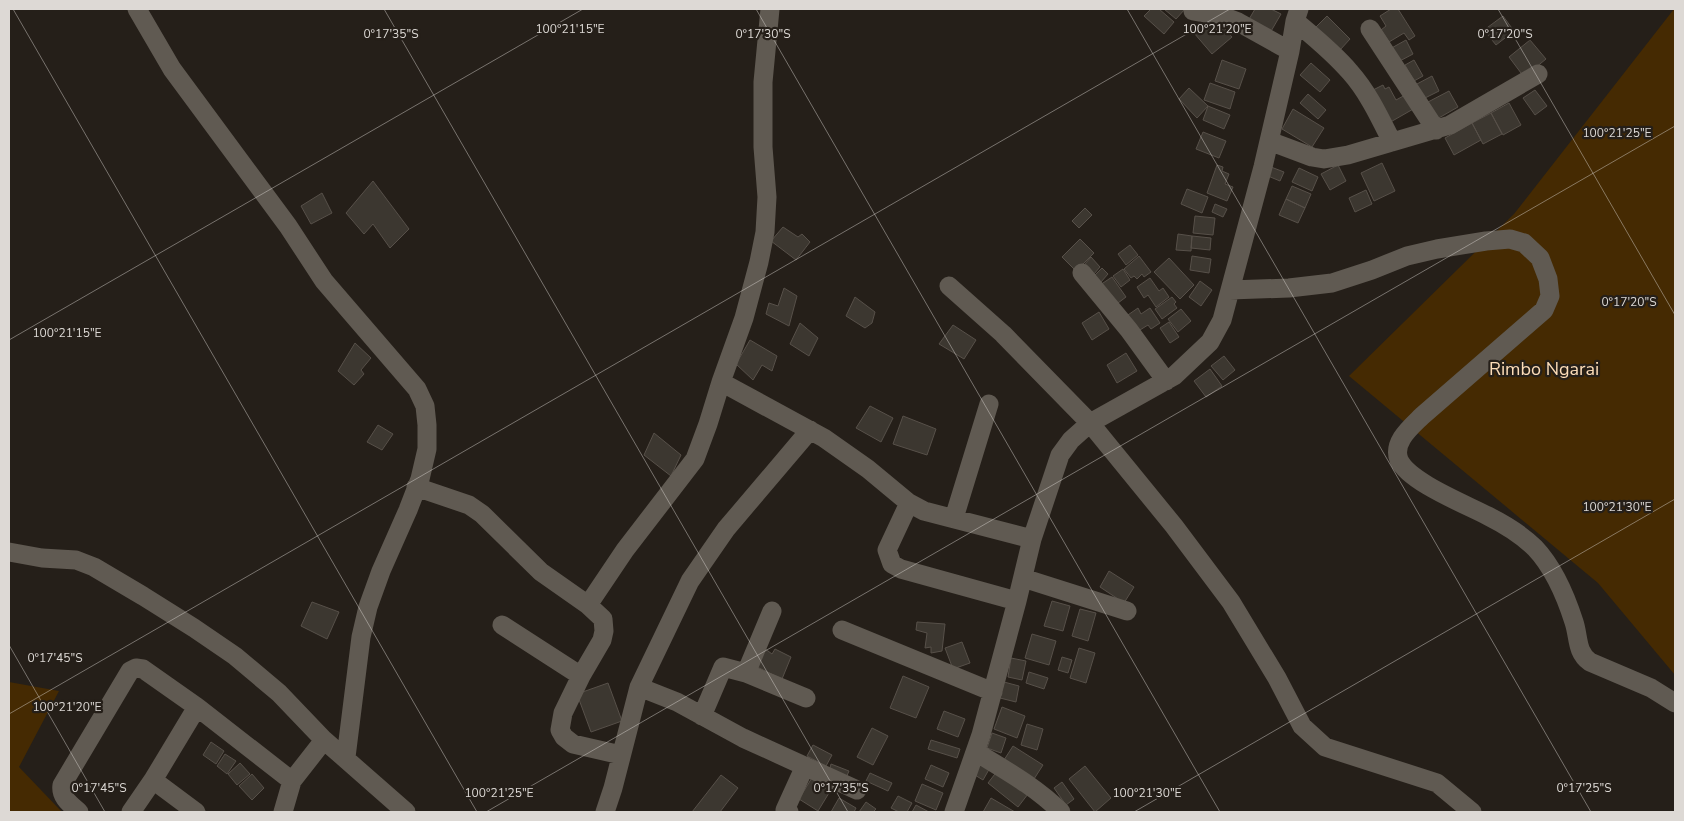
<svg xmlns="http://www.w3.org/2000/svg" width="1684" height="821" font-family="'Nunito Sans',sans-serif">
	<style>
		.green { fill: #452a02 }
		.building { fill: #3c3730; stroke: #575049 }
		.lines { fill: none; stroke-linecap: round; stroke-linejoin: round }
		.minor { stroke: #605a52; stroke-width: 19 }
		.ticks { fill: none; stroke: #ddd9d5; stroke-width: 1; stroke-opacity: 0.45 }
		.labels { text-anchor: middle; stroke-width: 4.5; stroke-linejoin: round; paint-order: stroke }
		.park-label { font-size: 18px; fill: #fdddb8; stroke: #251f19 }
		.ticks-label { font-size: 12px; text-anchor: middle; fill: #ddd9d5; stroke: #251f19; stroke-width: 4.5; stroke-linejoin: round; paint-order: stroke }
	</style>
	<rect width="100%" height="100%" fill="#251f19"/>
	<path class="green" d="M1674 9H1675V675L1598 583 1349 376 1514 214Z
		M9 682 59 691 19 767 62 812H9Z"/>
	<path class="building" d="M1151 9H1159L1174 22 1164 34 1144 16Z
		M1164 9H1185L1176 19Z
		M1255 9H1271L1281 14 1270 33 1248 21Z
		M1391 9H1398L1415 36 1409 40 1404 33 1389 42 1381 30 1386 26 1380 16Z
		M1327 16 1350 39 1340 50 1316 27Z
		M1503 16 1514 31 1496 45 1484 30Z
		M1209 20 1219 32 1224 28 1232 37 1212 54 1194 33Z
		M1406 40 1413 54 1396 63 1388 50Z
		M1530 40 1546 59 1524 77 1509 57Z
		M1222 60 1246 69 1239 89 1215 81Z
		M1414 60 1423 76 1414 81 1405 65Z
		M1311 63 1330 80 1320 92 1300 75Z
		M1432 76 1439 91 1423 99 1415 85Z
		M1210 83 1235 92 1230 109 1204 100Z
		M1383 85 1385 89 1389 87 1396 100 1407 94 1415 108 1387 124 1373 90Z
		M1189 88 1208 106 1197 118 1179 99Z
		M1535 90 1547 106 1535 115 1523 98Z
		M1449 91 1458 107 1437 119 1428 102Z
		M1308 94 1326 110 1318 119 1300 103Z
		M1509 103 1521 125 1503 135 1491 113Z
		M1208 106 1230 115 1224 129 1203 120Z
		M1293 109 1324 128 1312 147 1282 129Z
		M1491 113 1502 134 1483 144 1472 123Z
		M1472 123 1481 140 1454 155 1445 138Z
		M1203 132 1226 141 1219 158 1196 149Z
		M1382 163 1395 191 1374 201 1361 173Z
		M1217 165 1223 167 1222 171 1229 174 1225 184 1233 187 1227 201 1207 193Z
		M1338 165 1346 181 1330 190 1321 174Z
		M1271 167 1284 172 1280 181 1268 176Z
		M1299 168 1318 177 1312 191 1292 182Z
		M373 181 409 229 390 248 373 224 364 234 346 213Z
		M1292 186 1311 194 1305 208 1286 199Z
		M1187 189 1208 197 1202 213 1181 204Z
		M1366 190 1372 204 1355 212 1349 198Z
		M322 193 332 213 311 224 301 206Z
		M1286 199 1305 208 1298 223 1279 215Z
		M1215 204 1227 209 1223 217 1212 212Z
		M1085 208 1092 215 1079 228 1072 221Z
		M1195 216 1215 218 1213 235 1193 233Z
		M783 227 798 237 802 234 810 242 796 260 771 241Z
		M1178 234 1192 236 1191 251 1176 250Z
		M1192 236 1211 238 1210 250 1191 248Z
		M1080 239 1094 253 1076 271 1062 257Z
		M1130 245 1138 255 1126 265 1118 254Z
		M1139 256 1151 272 1144 277 1142 274 1137 279 1134 276 1131 278 1124 269Z
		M1192 256 1211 259 1209 273 1190 270Z
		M1091 257 1100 267 1094 274 1084 265Z
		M1169 258 1194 285 1180 299 1154 272Z
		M1102 268 1108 274 1101 282 1094 276Z
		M1123 269 1130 280 1121 287 1113 276Z
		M1112 277 1126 297 1114 306 1100 285Z
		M1150 278 1159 291 1163 288 1169 297 1156 307 1148 295 1144 298 1137 287Z
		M1200 281 1212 290 1201 306 1189 297Z
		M784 288 797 296 789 326 766 314 769 303 778 306Z
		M855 297 875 312 872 323 865 328 846 316Z
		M1172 297 1176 302 1174 304 1177 308 1162 319 1155 309Z
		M1138 308 1141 314 1150 308 1160 323 1151 329 1148 325 1135 333 1125 317Z
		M1181 309 1191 321 1178 332 1168 319Z
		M1099 312 1109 329 1092 340 1082 323Z
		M1169 322 1179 337 1170 343 1160 328Z
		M800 323 818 338 809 356 790 344Z
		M953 325 976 340 964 359 939 344Z
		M750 340 777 356 772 371 762 365 753 380 736 364Z
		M355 343 371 358 361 370 364 374 354 385 338 371Z
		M1126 353 1137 371 1117 383 1107 365Z
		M1224 356 1235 370 1223 380 1211 366Z
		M1210 369 1222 386 1206 397 1194 381Z
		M870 406 893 418 881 442 856 428Z
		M903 416 936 429 927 455 893 444Z
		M378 425 393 434 382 450 367 442Z
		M654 433 681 455 671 476 644 455Z
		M1109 571 1134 587 1124 603 1100 587Z
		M1052 601 1070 606 1063 631 1044 626Z
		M312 602 339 612 327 639 301 626Z
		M1080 609 1096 613 1088 641 1072 636Z
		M917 622 945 624 942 651 931 653V647L925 648 927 633 916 630Z
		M1032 634 1056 641 1049 665 1025 658Z
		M962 642 970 663 953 669 945 648Z
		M764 648 772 654 775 649 791 657 782 679 755 666Z
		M1079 648 1095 653 1086 683 1070 678Z
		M1062 657 1072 660 1068 673 1058 670Z
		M1011 658 1026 661 1022 680 1008 677Z
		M1029 672 1048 678 1044 689 1026 683Z
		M903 676 929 687 916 718 890 708Z
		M1004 682 1019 686 1016 702 1000 698Z
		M608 683 622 721 591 732 577 694Z
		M1002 707 1025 716 1017 738 994 729Z
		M944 711 965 719 958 737 937 729Z
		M1027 724 1043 729 1037 750 1021 745Z
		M872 728 888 736 873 765 857 757Z
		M992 733 1006 738 1001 753 987 748Z
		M931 740 960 749 957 758 928 749Z
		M211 742 224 751 216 764 203 755Z
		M813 745 832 755 826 766 807 756Z
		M1013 746 1043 765 1034 779 1004 760Z
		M225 754 236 761 227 774 217 766Z
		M979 758 991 766 983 780 970 772Z
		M240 763 250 774 237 785 228 774Z
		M831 764 849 771 846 778 829 772Z
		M931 765 949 773 943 787 925 779Z
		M1085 766 1111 798 1095 812 1069 779Z
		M998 770 1028 794 1018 807 988 783Z
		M870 773 892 783 888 791 866 781Z
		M252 774 264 788 252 800 239 786Z
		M721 775 738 788 720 812H692Z
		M813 776 832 788 818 811 799 799Z
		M1062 782 1074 799 1066 805 1054 788Z
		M922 784 943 793 936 810 915 801Z
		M898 796 912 803 907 812H899L891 808Z
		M839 798 856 808 854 812H831Z
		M991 798 1015 812H983Z
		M866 802 876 809 873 812H859Z
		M916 805 929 812H912Z"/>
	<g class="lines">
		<path class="minor" d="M137 9 172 69 288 226 324 281 417 389 425 406 427 425V449L420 479 408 510 381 571 368 607 361 637 346 757
			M770 9 763 82V147L767 197 765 232 759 262 744 318 721 382 824 438 868 469 909 503 924 511 1032 539
			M1193 11 1222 16 1238 22 1290 51
			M1295 21C1314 37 1334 53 1350 72 1368 92 1380 118 1392 142
			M1370 29 1436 130
			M1269 141 1312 157 1324 159 1348 155 1450 125 1538 74
			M1082 273 1129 330 1166 381
			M949 286 1003 334 1090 423 1174 526 1231 602 1277 678 1302 726 1325 747 1437 783 1472 812
			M1230 290 1289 288 1332 283 1372 270 1407 256 1437 249 1486 241 1510 239 1524 243 1540 258 1548 279 1550 296 1544 310 1422 416C1411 427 1392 442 1399 460 1409 482 1465 504 1488 516 1504 524 1522 535 1535 548 1553 567 1566 597 1574 622 1579 637 1576 652 1590 662L1651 688 1675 703
			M416 487 469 505 482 514 541 572 588 605 603 619 604 631 602 640 581 676 563 713 560 730 564 737 573 744 621 755
			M909 503 887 550 892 564 901 569 1017 601
			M954 518 989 404
			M9 552 42 558 76 560 94 567 143 596 194 628 235 656 279 693 324 740 406 812
			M1023 578 1127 611
			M588 605 625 550 695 459 708 424 721 382
			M502 625 581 676
			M842 630 993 692
			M746 673 806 698
			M639 687 677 702 743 738 857 790
			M702 716 723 667 746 673 772 611
			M976 752C1005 770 1036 787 1061 812
			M153 780 196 812
			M79 812C70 804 60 797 62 785L130 671 136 668 143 669 197 707 292 781
			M131 812 153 780 197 707
			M283 812 292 781 324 740
			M605 812 613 788 639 687 690 581 726 529 810 430
			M789 812 785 810 805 766
			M954 812 981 735 1017 601 1032 539 1060 455 1071 440 1090 423 1174 376 1210 342 1222 320 1263 167 1290 51 1295 21 1299 9"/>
	</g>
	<path class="ticks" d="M13 9 477 812M384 9 848 812M756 9 1220 812M1127 9 1591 812M1498 9 1675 315M9 340 583 9M9 645 105 812M9 714 1230 9M486 812 1675 126M1134 812 1675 499"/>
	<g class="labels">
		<g class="park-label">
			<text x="1544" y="375">Rimbo Ngarai</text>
		</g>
	</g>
	<g class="ticks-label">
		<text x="570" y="33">100°21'15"E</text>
		<text x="1217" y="33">100°21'20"E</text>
		<text x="391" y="38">0°17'35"S</text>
		<text x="763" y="38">0°17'30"S</text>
		<text x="1505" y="38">0°17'20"S</text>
		<text x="1617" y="137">100°21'25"E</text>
		<text x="1629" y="306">0°17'20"S</text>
		<text x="67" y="337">100°21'15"E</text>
		<text x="1617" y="511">100°21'30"E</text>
		<text x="55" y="662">0°17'45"S</text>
		<text x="67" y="711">100°21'20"E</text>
		<text x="99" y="792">0°17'45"S</text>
		<text x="841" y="792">0°17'35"S</text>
		<text x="1584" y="792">0°17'25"S</text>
		<text x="499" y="797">100°21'25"E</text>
		<text x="1147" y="797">100°21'30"E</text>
	</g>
	<rect width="1684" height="821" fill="none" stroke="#ddd9d5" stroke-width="20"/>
</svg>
